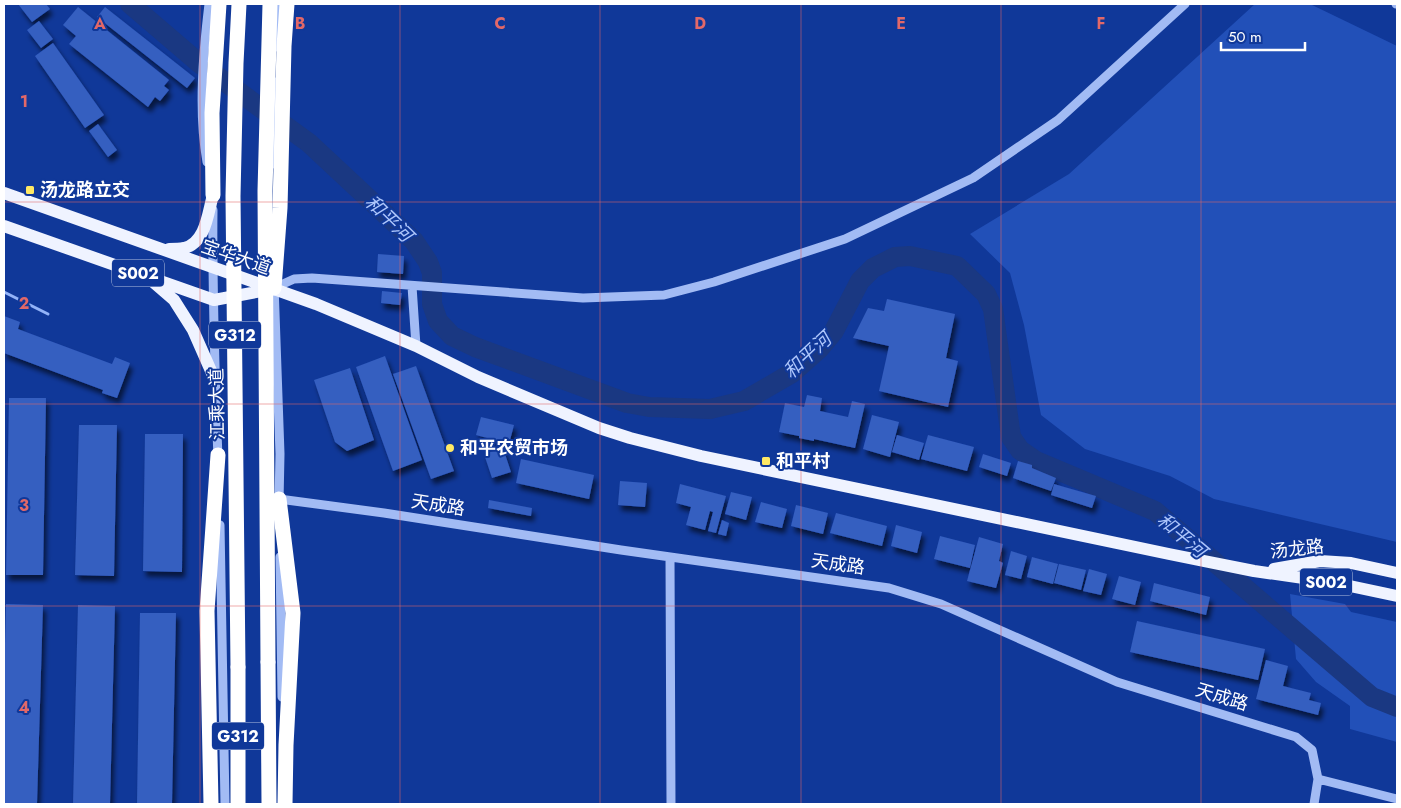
<svg xmlns="http://www.w3.org/2000/svg" width="1401" height="808" font-family="Jost,'Noto Sans SC',sans-serif">
	<style>
		.green { fill: #2250b8 }
		.lines { fill: none; stroke-linecap: round; stroke-linejoin: round }
		.stream { stroke: #93b3f8; stroke-width: 3 }
		.river { stroke: #1a3882; stroke-width: 20 }
		.building { fill: #345ec0; filter: url(#shadow) }
		.minor { stroke: #a2bbf4; stroke-width: 9 }
		.major { stroke: #eff3ff; stroke-width: 12 }
		.highway { stroke: #fff; stroke-width: 15 }
		.highway-bridge { stroke: #fff; stroke-width: 15 }
		.grid { fill: none; stroke: #e26868; stroke-width: 1; stroke-opacity: 0.55 }
		.poi-dot { fill: #ffe965; stroke: #103899; stroke-width: 2 }
		.labels { text-anchor: middle; stroke-width: 4; stroke-linejoin: round; paint-order: stroke }
		.shield { fill: #103899; stroke: #b7c3e0; stroke-width: 1 }
		.shield-label { font-size: 16px; font-weight: bold; fill: #fff }
		.poi-label { font-size: 18px; font-weight: bold; fill: #fff; stroke: #103899; text-anchor: start }
		.street-label { font-size: 18px; fill: #fff; stroke: #103899 }
		.water-label { font-size: 19px; font-style: italic; fill: #aec6fb; stroke: #103899 }
		.grid-label { font-size: 16px; text-anchor: middle; font-weight: bold; fill: #e26868; stroke: #103899; stroke-width: 4; stroke-linejoin: round; paint-order: stroke }
	</style>
	<defs>
		<filter id="shadow"><feDropShadow dx="3" dy="5.5" stdDeviation="2.5" flood-color="#0009"/></filter>
	</defs>
	<rect width="100%" height="100%" fill="#103899"/>
	<path class="green" d="M1255 4H1310L1397 46V542L1214 499 1170 476 1085 449 1041 415 1024 325 1010 273 970 234 1069 174Z
		M1290 594 1345 604 1351 612 1397 622V742L1350 729V706L1316 682 1296 659Z"/>
	<g class="lines">
		<path class="stream" d="M4 292 48 314"/>
		<path class="river" d="M130 4 199 63 309 143 414 241 428 262 432 273V304L438 321 452 336 475 347 627 403 649 407 710 409 744 401 792 373 819 349 834 331 860 281 873 268 895 257 910 256 957 266 986 294 993 309 1011 437 1020 450 1036 461 1155 511 1372 697 1397 707"/>
	</g>
	<path class="building" d="M18 4H46L50 9 32 22Z
		M78 7 169 80 164 86 169 90 160 101 155 97 148 107 69 44 76 36 63 25Z
		M105 7 195 78 187 88 97 17Z
		M39 21 53 39 41 48 27 30Z
		M53 43 104 115 85 128 35 56Z
		M98 124 117 150 108 157 89 131Z
		M378 254 404 256 403 274 377 272Z
		M382 291 402 293 400 305 381 303Z
		M887 299 955 314 946 358 958 361 948 407 879 391 889 346 853 338 868 308 884 311Z
		M4 316 20 322 18 329 112 364 115 357 130 363 117 398 102 393 103 390 4 353Z
		M385 356 422 460 393 471 356 367Z
		M416 366 454 471 431 479 393 374Z
		M350 368 374 440 347 451 335 442 314 380Z
		M807 395 822 398 820 411 848 417 852 401 865 404 855 448 814 439V441L799 438V436L779 432 785 403 804 407Z
		M9 398H46L43 575H6Z
		M872 415 899 422 890 457 863 449Z
		M481 417 514 425 509 444 476 435Z
		M79 425H117L114 576 75 575Z
		M145 434H183L182 572 143 571Z
		M897 435 924 443 919 460 892 452Z
		M928 435 974 447 967 471 921 459Z
		M503 448 511 472 492 478 484 454Z
		M983 454 1011 463 1007 476 979 467Z
		M521 459 594 475 589 499 516 483Z
		M1018 461 1032 465V468L1056 478 1051 491 1013 478Z
		M620 481 647 483 645 507 618 505Z
		M680 484 726 496 716 533 708 531 713 512 710 511 705 530 686 525 691 507 676 503Z
		M1054 484 1096 496 1092 508 1051 495Z
		M731 492 752 497 746 520 725 514Z
		M489 500 532 508 531 516 488 508Z
		M761 502 787 509 782 528 755 522Z
		M796 505 828 513 823 534 791 526Z
		M836 513 887 526 882 546 830 533Z
		M722 520 729 523 726 536 718 534Z
		M896 525 922 532 917 553 891 546Z
		M940 536 975 545 970 568 934 559Z
		M979 537 1003 544 999 561 1003 563 996 588 967 581Z
		M1011 551 1027 556 1021 579 1005 575Z
		M1032 557 1058 564 1053 584 1027 577Z
		M1059 564 1086 570 1081 590 1054 583Z
		M1089 569 1107 574 1101 595 1083 591Z
		M1119 576 1141 582 1135 605 1112 599Z
		M1154 583 1210 597 1206 615 1150 601Z
		M6 604 43 605 37 804H4V682Z
		M78 605 115 606 110 804H73Z
		M140 613H176L172 804H137Z
		M1137 621 1265 649 1258 680 1130 652Z
		M1266 660 1288 666 1283 686 1311 693 1309 700 1321 703 1318 715 1256 699Z"/>
	<g class="lines">
		<path class="minor" d="M1396 4H1397
			M277 47 278 4
			M207 162C198 112 203 54 209 4
			M274 164 276 82
			M213 210C212 293 215 376 218 459
			M274 285 280 454 279 502
			M412 286 416 346
			M274 288 294 279 312 278 583 298 664 295 714 282 845 239 973 178 1058 120 1185 4
			M279 499 384 513 621 550 889 588 941 604 1117 682 1296 737 1312 750 1318 779 1314 804
			M220 525 225 804
			M280 557 282 697
			M670 557 671 804
			M1318 779 1397 799"/>
		<path class="major" d="M4 193 316 304 416 346 478 377 599 428 630 438 701 456 1169 554 1254 571 1331 582 1397 596
			M4 226 214 300 272 289
			M169 249C174 249 179 249 184 248 206 243 208 212 213 195
			M152 281 174 300 193 330 215 380
			M1274 569 1320 561 1351 563 1397 573"/>
		<path class="highway" d="M213 195 212 113 219 4
			M274 288 280 208 284 46 287 4
			M279 499 293 613 286 745 285 804
			M268 662 269 804
			M238 667V804
			M211 804 207 611 218 455"/>
		<path class="highway-bridge" d="M268 662 265 191 270 4
			M238 667 233 196 236 63 239 4"/>
	</g>
	<path class="grid" d="M200 4V804M400 4V804M600 4V804M801 4V804M1001 4V804M1201 4V804M4 202H1397M4 404H1397M4 606H1397"/>
	<g class="poi-dot">
		<rect x="25" y="185" width="10" height="10" rx="2.5"/>
		<circle cx="450" cy="448" r="5"/>
		<rect x="761" y="456" width="10" height="10" rx="2.5"/>
	</g>
	<g class="labels">
		<g class="shield">
			<rect x="112" y="259.5" width="52" height="27" rx="4"/>
			<rect x="209" y="321.5" width="52" height="27" rx="4"/>
			<rect x="1300" y="568.5" width="52" height="27" rx="4"/>
			<rect x="212" y="722.5" width="52" height="27" rx="4"/>
		</g>
		<g class="shield-label">
			<text x="138" y="279">S002</text>
			<text x="235" y="341">G312</text>
			<text x="1326" y="588">S002</text>
			<text x="238" y="742">G312</text>
		</g>
		<g class="poi-label">
			<text x="40" y="196">汤龙路立交</text>
			<text x="460" y="454">和平农贸市场</text>
			<text x="776" y="467">和平村</text>
		</g>
		<g class="street-label">
			<text transform="translate(236 257) rotate(19)" y="6">宝华大道</text>
			<text transform="translate(217 404) rotate(-91)" y="6">江乘大道</text>
			<text transform="translate(438 505) rotate(9)" y="6">天成路</text>
			<text transform="translate(1297 549) rotate(-6)" y="6">汤龙路</text>
			<text transform="translate(838 564) rotate(8)" y="6">天成路</text>
			<text transform="translate(1222 697) rotate(17)" y="6">天成路</text>
		</g>
		<g class="water-label">
			<text transform="translate(389 218) rotate(44)" y="7">和平河</text>
			<text transform="translate(807 355) rotate(-43)" y="7">和平河</text>
			<text transform="translate(1182 535) rotate(40)" y="7">和平河</text>
		</g>
	</g>
	<g class="grid-label">
		<text x="100" y="29">A</text>
		<text x="300" y="29">B</text>
		<text x="500" y="29">C</text>
		<text x="700" y="29">D</text>
		<text x="901" y="29">E</text>
		<text x="1101" y="29">F</text>
		<text x="24" y="107">1</text>
		<text x="24" y="309">2</text>
		<text x="24" y="511">3</text>
		<text x="24" y="713">4</text>
	</g>
	<rect width="1401" height="808" fill="none" stroke="#ffffff" stroke-width="10"/>
	<path d="M1221 42v8h84v-8" fill="none" stroke="#ffffff" stroke-width="2.5"/>
	<text x="1228" y="42" font-size="15" fill="#ffffff" stroke="#103899" stroke-width="4" paint-order="stroke">50 m</text>
</svg>
